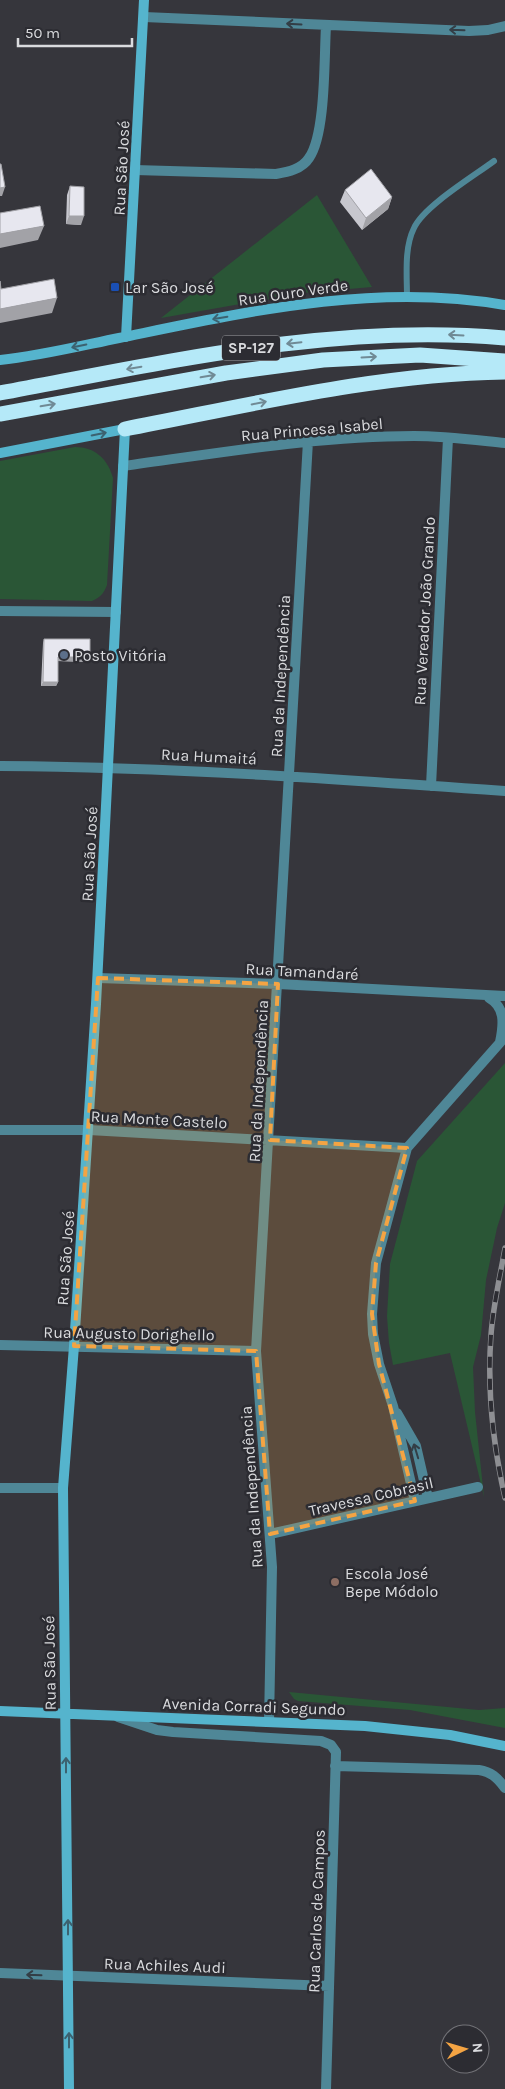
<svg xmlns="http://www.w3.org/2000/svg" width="505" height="2089" font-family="Karla,sans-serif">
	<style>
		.green { fill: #2a5636 }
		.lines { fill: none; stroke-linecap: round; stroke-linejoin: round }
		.lane { stroke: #4f8797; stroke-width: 6 }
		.street { stroke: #4f8797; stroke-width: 10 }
		.secondary { stroke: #55b4cd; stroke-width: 10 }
		.highway { stroke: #b5e9f8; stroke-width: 15 }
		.rail-casing { stroke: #8e8f93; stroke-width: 5.5 }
		.rail { stroke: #2c2c32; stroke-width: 4; stroke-dasharray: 11; stroke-linecap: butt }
		.wall { fill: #c7c7ce }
		.shaded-wall { fill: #a2a2a7 }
		.building { fill: #e7e7ef; stroke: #a2a2a7 }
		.oneway { stroke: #333e46 }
		.oneway2 { stroke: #3c6270 }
		.oneway3 { stroke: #708a95 }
		.marked { fill: #f4a443; fill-opacity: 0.2; stroke: #f4a443; stroke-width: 4; stroke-dasharray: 10 6; stroke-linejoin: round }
		.transit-dot { fill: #1a4fb4; stroke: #2c2c32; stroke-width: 2 }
		.service-dot { fill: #5c6f8a; stroke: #2c2c32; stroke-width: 2 }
		.education-dot { fill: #8d6e63; stroke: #2c2c32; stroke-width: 2 }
		.labels { text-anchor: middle; stroke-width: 5; stroke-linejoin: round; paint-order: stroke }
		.shield { fill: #2c2c32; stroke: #a6a6aa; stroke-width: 1 }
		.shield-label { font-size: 15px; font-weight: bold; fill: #dadbde }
		.street-label { font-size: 16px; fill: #dadbde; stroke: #2c2c32 }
		.poi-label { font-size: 16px; fill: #dadbde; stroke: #2c2c32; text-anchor: start }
	</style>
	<rect width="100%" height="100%" fill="#36363c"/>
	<path class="green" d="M317 195 372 287 303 293 161 318Z
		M75 447C95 447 108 459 113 478L107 585C104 593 101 597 92 601L0 599V461Z
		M505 1063V1203L497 1228 486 1280 481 1335 473 1367 475 1412 484 1497 450 1353 393 1365 389 1343 387 1316 390 1264 417 1161Z
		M289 1692 479 1710 505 1708V1728L410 1710 298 1701 294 1699Z"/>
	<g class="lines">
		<path class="lane" d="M407 297C407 275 404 248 414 228 424 206 474 176 494 161"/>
		<path class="street" d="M144 17 469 31 488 30 505 26
			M135 170 276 174C288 172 302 169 309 158 326 134 324 58 326 26
			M123 466C220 453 316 436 414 436 444 436 475 440 505 443
			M0 611 116 612
			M0 766C169 767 337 779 505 791
			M431 786 448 438
			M98 978 278 984 505 996
			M489 998C505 1007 504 1023 500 1042
			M0 1130H89L407 1148
			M0 1345 256 1351
			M397 1413 416 1446 428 1498
			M0 1488H63
			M415 1501 393 1406 379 1364 373 1334 372 1314 376 1263 407 1148 505 1037
			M270 1534 478 1487
			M118 1717 157 1730 173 1732 321 1741 331 1745 336 1752 326 2089
			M269 1722 272 1567 256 1351 308 441
			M335 1766 479 1770C491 1772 497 1777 505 1788
			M0 1973 329 1986"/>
		<path class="secondary" d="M126 337 144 0
			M0 360C40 356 80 346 119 338 246 312 375 282 505 305
			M0 453 125 429 96 1004 74 1346 63 1488 69 2089
			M0 1711 365 1726 450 1735 505 1746"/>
		<path class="highway" d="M0 393C167 362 334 323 505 338
			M0 414 226 373 323 360 420 355 505 361
			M125 429C251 405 376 374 505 372"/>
		<defs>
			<path id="rail" d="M505 1248C500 1277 493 1306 491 1335 487 1389 493 1445 505 1498"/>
		</defs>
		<use href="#rail" class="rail-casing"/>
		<use href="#rail" class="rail"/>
	</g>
	<path class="wall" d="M70 186 81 225 66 224 67 195Z
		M345 190 392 197 388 209 362 230 340 202Z
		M44 639 90 657 89 662 58 661V682L56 686H41L43 643Z"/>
	<path class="shaded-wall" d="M5 187 2 196H0V188Z
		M392 197 388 209 362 230 366 218Z
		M69 216H84L81 225 66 224Z
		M44 226 38 240 0 248V234Z
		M57 298 52 313 0 323V309Z
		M58 657H90L89 662 57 661Z
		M43 682H58L56 686H41Z"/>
	<path class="building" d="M0 164H1L5 187 0 188Z
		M371 169 392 197 366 218 345 190Z
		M70 186 84 187V216H69Z
		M40 206 44 226 0 234V213Z
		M54 279 57 298 0 309V281L1 289Z
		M44 639H90V657H58V682H43Z"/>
	<defs><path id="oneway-shaft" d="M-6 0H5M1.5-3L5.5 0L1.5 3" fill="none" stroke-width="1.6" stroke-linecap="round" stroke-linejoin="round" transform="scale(1.25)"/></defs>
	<g class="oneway">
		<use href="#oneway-shaft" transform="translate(294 24) rotate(-177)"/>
		<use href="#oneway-shaft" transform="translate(457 30) rotate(-178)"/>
		<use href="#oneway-shaft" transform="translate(416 1451) rotate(-107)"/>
		<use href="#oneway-shaft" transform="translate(34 1975) rotate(-178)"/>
	</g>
	<g class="oneway2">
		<use href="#oneway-shaft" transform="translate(220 318) rotate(170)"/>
		<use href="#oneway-shaft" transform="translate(79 346) rotate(168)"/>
		<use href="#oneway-shaft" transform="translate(99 434) rotate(-11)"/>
		<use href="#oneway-shaft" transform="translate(66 1765) rotate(-90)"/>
		<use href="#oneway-shaft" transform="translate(68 1927) rotate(-90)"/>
		<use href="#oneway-shaft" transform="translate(69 2040) rotate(-90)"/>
	</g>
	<g class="oneway3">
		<use href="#oneway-shaft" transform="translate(456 335) rotate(-177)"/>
		<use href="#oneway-shaft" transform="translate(294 343) rotate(174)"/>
		<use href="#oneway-shaft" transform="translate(369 357) rotate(-3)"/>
		<use href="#oneway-shaft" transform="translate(134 368) rotate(170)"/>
		<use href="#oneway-shaft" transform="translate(208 376) rotate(-10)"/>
		<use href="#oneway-shaft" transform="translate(259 403) rotate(-11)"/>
		<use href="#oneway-shaft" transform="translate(48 405) rotate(-10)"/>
	</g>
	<path class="marked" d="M98 978 278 984 270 1140 407 1148 376 1263 372 1314 379 1364 415 1501 270 1534 256 1351 74 1346Z"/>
	<rect class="transit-dot" x="110" y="282" width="10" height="10" rx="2.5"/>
	<circle class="service-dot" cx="64" cy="655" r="5"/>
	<circle class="education-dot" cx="335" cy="1582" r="5"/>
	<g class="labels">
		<rect class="shield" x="222" y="335.5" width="58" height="25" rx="4"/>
		<g class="shield-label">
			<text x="251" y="353">SP-127</text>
		</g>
		<g class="street-label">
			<text transform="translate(121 168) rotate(-87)" y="6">Rua São José</text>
			<text transform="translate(293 292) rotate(-8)" y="6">Rua Ouro Verde</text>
			<text transform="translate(312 429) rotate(-5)" y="6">Rua Princesa Isabel</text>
			<text transform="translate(424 611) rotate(-87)" y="6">Rua Vereador João Grando</text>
			<text transform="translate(280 676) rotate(-87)" y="6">Rua da Independência</text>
			<text transform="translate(209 756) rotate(3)" y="6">Rua Humaitá</text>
			<text transform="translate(89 854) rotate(-87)" y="6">Rua São José</text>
			<text transform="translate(302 971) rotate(3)" y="6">Rua Tamandaré</text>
			<text transform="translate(258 1081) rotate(-87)" y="6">Rua da Independência</text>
			<text transform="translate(159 1119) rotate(3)" y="6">Rua Monte Castelo</text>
			<text transform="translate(65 1258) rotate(-86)" y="6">Rua São José</text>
			<text transform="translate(129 1333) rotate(1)" y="6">Rua Augusto Dorighello</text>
			<text transform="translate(251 1487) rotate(-94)" y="6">Rua da Independência</text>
			<text transform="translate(371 1496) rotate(-13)" y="6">Travessa Cobrasil</text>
			<text transform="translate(49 1663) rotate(-91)" y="6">Rua São José</text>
			<text transform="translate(254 1706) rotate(2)" y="6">Avenida Corradi Segundo</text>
			<text transform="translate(316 1911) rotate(-88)" y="6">Rua Carlos de Campos</text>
			<text transform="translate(165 1965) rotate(2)" y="6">Rua Achiles Audi</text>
		</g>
		<g class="poi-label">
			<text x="125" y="293">Lar São José</text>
			<text x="74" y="661">Posto Vitória</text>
			<text x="345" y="1579">Escola José<tspan x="345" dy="18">Bepe Módolo</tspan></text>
		</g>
	</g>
	<g transform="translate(465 2049) rotate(85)"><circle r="24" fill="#2c2c32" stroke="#727277"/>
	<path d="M0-4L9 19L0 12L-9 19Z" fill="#f4a443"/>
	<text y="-8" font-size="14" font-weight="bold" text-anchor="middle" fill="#dadbde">N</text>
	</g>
	<path d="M18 38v8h114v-8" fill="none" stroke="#dadbde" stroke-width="2.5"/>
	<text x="25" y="38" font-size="15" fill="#dadbde" stroke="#2c2c32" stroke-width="4" paint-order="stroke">50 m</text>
</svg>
